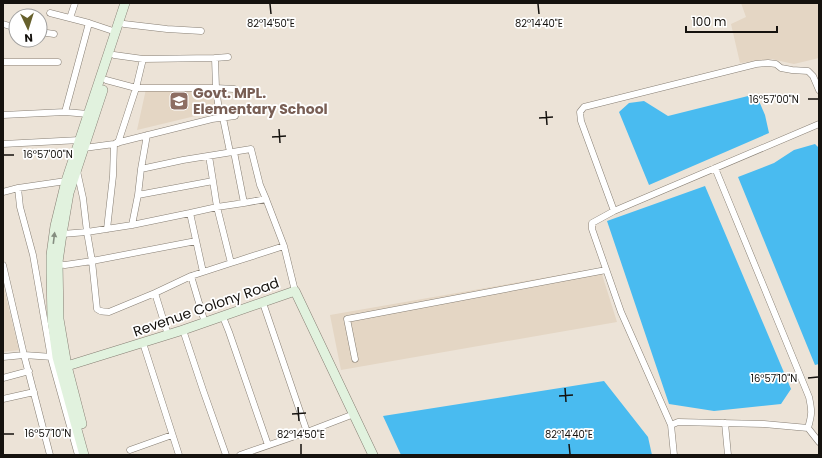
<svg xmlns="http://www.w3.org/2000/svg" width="822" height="458" font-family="Poppins,sans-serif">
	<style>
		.built { fill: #e4d6c4 }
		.water { fill: #49bbf0 }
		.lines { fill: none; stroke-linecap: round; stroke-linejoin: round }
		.street-casing { stroke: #877f74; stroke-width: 7 }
		.secondary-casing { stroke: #877f74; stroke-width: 10 }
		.street { stroke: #fff; stroke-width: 6 }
		.secondary { stroke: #e1f2de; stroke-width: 9 }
		.oneway { fill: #858d80 }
		.ticks { fill: none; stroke: #15120e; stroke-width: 1.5 }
		.labels { text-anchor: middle; stroke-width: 3.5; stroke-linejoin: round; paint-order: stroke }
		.education-label { font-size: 14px; font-weight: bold; fill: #785e54; stroke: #fff; text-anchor: start }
		.street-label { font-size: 14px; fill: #15120e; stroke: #fff }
		.ticks-label { font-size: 10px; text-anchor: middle; fill: #15120e; stroke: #fff; stroke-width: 3.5; stroke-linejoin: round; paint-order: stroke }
	</style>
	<rect width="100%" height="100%" fill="#ece3d7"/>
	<path class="built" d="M741 3H819V58L794 64 771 59 740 63 731 24 746 17Z
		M146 89 214 91 216 111 137 130Z
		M600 268 617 322 341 370 330 315Z
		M3 284 19 350 3 352Z"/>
	<path class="water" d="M756 94 765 115 769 133 649 185 619 112 629 103 644 101 668 116Z
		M815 144 819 148V364L815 365 738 177 774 163 794 150Z
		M705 186 791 389 781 404 714 411 669 404 607 221Z
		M604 381 648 437 652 455H401L383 416Z"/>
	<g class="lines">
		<defs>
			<path id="street" d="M50 13 89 23 116 32
				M70 18 75 3
				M3 24 16 28
				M124 24 167 29 201 31
				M40 32 54 34
				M114 55 143 59
				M215 58 228 57
				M3 62H58
				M106 80 136 88 143 59 215 58 216 88 234 89
				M65 112 89 23
				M3 115 65 112 88 114
				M223 118 230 152
				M116 143 212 119 235 116
				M118 143 136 88H216L220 118
				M3 144 80 140
				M84 148 114 144 113 176 107 229
				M715 168 809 397C812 411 812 414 808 428
				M141 169 147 135
				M18 188 20 207 33 255 51 358 78 455
				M3 192 18 188 66 181 68 182
				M138 195 213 181 209 156
				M244 203 266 199 284 246 295 291
				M614 211 581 121 580 112 584 107 756 64 768 63 776 64 781 68 792 70 808 71 813 76 819 90
				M190 213 217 207 213 181
				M132 225 138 195 141 169 183 160 251 149 260 185 266 199
				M62 234 87 232 83 198 77 171
				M196 241 92 261 87 232 132 225 190 213 203 272
				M231 263 284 246
				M58 264 65 265 92 261 97 309C101 312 104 312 109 312L155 293
				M3 265 24 355 3 357
				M263 303 307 432
				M223 317 229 332 268 445
				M205 323 191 276 231 263 217 207 244 203 234 152
				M183 330 203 390 226 455
				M168 335 155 293 191 276
				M143 343 179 455
				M355 359 347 319 606 270
				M3 378 29 371
				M3 399 34 392
				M725 423 728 455
				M671 425 621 312 592 229V223L614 211 819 124
				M130 450 172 435
				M50 455 24 355 53 357
				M240 455 307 432 354 414
				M674 455 671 425 678 422 764 424 808 428 819 442"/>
			<path id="secondary" d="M67 366 183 330 295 291 373 455
				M82 424 67 366 59 319 58 262 62 234 69 193 103 90
				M84 455 57 357 52 320 51 273V255L55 226 66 181 125 3"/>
		</defs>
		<use href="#street" class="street-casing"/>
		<use href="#secondary" class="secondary-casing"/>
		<use href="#street" class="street"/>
		<use href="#secondary" class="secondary"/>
	</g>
	<defs><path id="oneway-solid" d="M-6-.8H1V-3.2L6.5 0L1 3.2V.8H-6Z"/></defs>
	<use class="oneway" href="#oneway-solid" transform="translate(54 238) rotate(-83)"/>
	<path class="ticks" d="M270 4 271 14M538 4 539 14M808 99H818M546 111 547 125M539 118 553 117M279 129 280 143M272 137 286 136M4 155H14M808 378 818 377M565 388 566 402M559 396 573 395M298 407 299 421M292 414 306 413M4 434H14M301 444V454M569 444 570 454"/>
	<defs>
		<symbol id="school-square" viewBox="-11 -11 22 22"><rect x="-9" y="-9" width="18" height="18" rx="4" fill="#8d6e63" stroke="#fff"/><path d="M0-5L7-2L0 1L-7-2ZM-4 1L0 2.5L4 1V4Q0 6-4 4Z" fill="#fff"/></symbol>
	</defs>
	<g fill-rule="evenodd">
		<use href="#school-square" x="168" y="90" width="22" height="22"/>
	</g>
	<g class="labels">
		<g class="education-label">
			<text x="193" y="98">Govt. MPL.<tspan x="193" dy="16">Elementary School</tspan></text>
		</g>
		<g class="street-label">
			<text transform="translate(206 307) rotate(-19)" y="5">Revenue Colony Road</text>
		</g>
	</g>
	<g class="ticks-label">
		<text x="271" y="27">82°14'50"E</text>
		<text x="539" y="27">82°14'40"E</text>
		<text x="774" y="103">16°57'00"N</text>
		<text x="48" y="158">16°57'00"N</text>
		<text x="774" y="382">16°57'10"N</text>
		<text x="48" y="437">16°57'10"N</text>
		<text x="301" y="438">82°14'50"E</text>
		<text x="569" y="438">82°14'40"E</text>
	</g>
	<rect width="822" height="458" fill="none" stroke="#15120e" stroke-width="8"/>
	<g transform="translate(28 28) rotate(176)"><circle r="19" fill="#ffffff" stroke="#a1a09f"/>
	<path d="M0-3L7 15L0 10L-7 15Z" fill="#66602c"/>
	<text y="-6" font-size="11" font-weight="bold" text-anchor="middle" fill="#15120e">N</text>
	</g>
	<path d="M686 26v6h91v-6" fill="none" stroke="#15120e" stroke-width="2"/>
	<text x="692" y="26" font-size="12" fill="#15120e" stroke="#ffffff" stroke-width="3" paint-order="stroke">100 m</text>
</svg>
